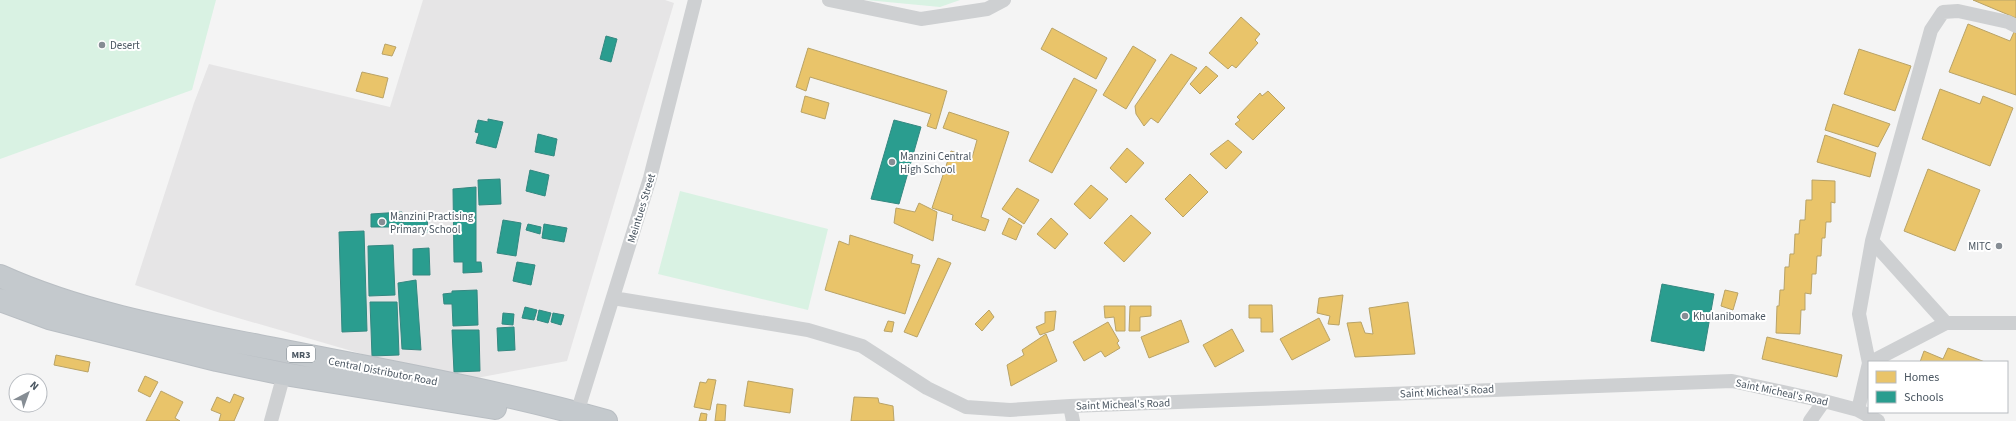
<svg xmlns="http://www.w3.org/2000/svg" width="2016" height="421" font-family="'Source Sans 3',sans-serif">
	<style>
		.education { fill: #e6e5e6 }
		.green { fill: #d9f2e3 }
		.homes { fill: #e9c46a; stroke: #b9a367 }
		.schools { fill: #2a9d8f; stroke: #348881 }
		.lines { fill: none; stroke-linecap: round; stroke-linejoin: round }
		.trunk-casing { stroke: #b9bec3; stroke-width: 24 }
		.minor { stroke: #ced0d2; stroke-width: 14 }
		.trunk { stroke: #c4c9cd; stroke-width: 22 }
		.poi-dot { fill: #868d94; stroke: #fff; stroke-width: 1.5 }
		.labels { text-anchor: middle; stroke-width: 4; stroke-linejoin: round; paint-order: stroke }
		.shield { fill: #fff; stroke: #808990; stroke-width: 1 }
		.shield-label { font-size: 10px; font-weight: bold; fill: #4a5661 }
		.poi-label { font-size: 11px; fill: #4a5661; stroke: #fff; text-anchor: start }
		.street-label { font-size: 11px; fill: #4a5661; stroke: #fff }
	</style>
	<rect width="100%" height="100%" fill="#f4f4f4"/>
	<path class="education" d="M423 0H665L674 3 567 361 471 379 393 363 214 311 135 285 194 103 209 64 390 107Z"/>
	<path class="green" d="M0 0H216L192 90 0 159Z
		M866 0H960L940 7Z
		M680 191 828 229 808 310 658 274Z"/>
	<path class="homes" d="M1973 0H2016V18Z
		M1241 17 1260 34 1255 40 1258 43 1236 68 1232 65 1228 69 1209 53Z
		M1968 24 2010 41 2014 32 2016 33V95L1949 72Z
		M1052 28 1107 58 1096 79 1041 49Z
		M385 44 396 47 392 56 382 54Z
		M1133 46 1156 60 1126 109 1103 95Z
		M808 48 947 91 936 129 927 126 931 114 810 77 806 91 796 87Z
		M1859 49 1911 66 1895 111 1844 94Z
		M1171 54 1197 68 1158 123 1151 118 1144 126 1136 114 1135 106Z
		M1206 66 1218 76 1200 94 1190 84Z
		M362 72 388 78 383 98 356 91Z
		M1074 78 1097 90 1052 173 1029 161Z
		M1940 89 1980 104 1983 96 2013 108 1990 166 1922 139Z
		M1268 91 1285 108 1253 140 1235 124 1240 120 1237 117 1260 93 1262 96Z
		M805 96 829 103 825 119 801 112Z
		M1833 104 1890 124 1878 147 1825 130Z
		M949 112 1009 132 981 217 989 220 985 231 952 220 953 215 932 208 951 151 972 158 977 140 943 128Z
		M1825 135 1876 153 1870 177 1817 162Z
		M1228 140 1242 152 1226 169 1210 154Z
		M1127 148 1144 163 1126 183 1110 168Z
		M1928 169 1980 190 1955 251 1904 231Z
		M1190 174 1208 192 1183 217 1165 199Z
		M1812 180 1835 181V203L1831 202V222H1826L1825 238H1822L1821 256H1817L1816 274H1812L1811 294 1805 293V310H1801L1800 334 1776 333 1777 306H1779L1780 290H1784L1785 267H1789L1790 254H1794L1795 234H1799L1800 220H1805L1806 200H1812Z
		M1091 185 1108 199 1090 219 1074 204Z
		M1017 188 1039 200 1024 224 1002 209Z
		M919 203 937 212 933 241 894 223 896 208 915 212Z
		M1131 215 1151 233 1124 262 1104 243Z
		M1009 218 1022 226 1016 240 1002 234Z
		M1051 218 1068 234 1055 249 1037 234Z
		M850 235 913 255 911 263 920 265 905 314 825 290 839 241 849 245Z
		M938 258 951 263 917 337 904 332Z
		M1725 290 1738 293 1733 310 1721 306Z
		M1343 295 1339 325 1328 324 1330 316 1317 313 1319 298Z
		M1408 302 1415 354 1355 357 1347 323 1361 322 1365 333 1373 334 1369 308Z
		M1249 305H1272L1273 332H1261V318H1249Z
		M1104 306H1125V331H1116L1114 317 1105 318Z
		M1130 306H1151V316L1140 317V331H1129Z
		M989 310 994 317 982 331 975 324Z
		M1056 311 1054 330 1040 335 1036 327 1045 323V312Z
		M1319 318 1330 340 1292 360 1280 339Z
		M1181 320 1189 342 1149 358 1141 337Z
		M888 321 894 322 892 332 884 331Z
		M1108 322 1119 341 1117 343 1120 348 1105 357 1101 351 1084 361 1073 342Z
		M1232 329 1244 351 1215 367 1203 345Z
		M1046 334 1057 361 1011 386 1007 365 1024 355 1022 350Z
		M1767 337 1842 355 1837 377 1762 359Z
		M1948 348 1985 362H1920L1924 351 1943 359Z
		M56 355 90 362 88 372 54 365Z
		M145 376 158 382 150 397 138 391Z
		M708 379 716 380 710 410 694 407 700 382 706 383Z
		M748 381 793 389 790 413 744 406Z
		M161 391 183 402 175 418 180 421H146Z
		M234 394 244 398 234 421H219L221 414 211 410 217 397 230 403Z
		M854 397 878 398 879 403 893 406 894 421H851Z
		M717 404 726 405 725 421H715Z
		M701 413 707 414 706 421H699Z"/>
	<path class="schools" d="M606 36 617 39 611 62 600 59Z
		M488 119 503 122 496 148 476 143 479 133 475 132 478 120 488 122Z
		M894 120 921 127 899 204 871 199Z
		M538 134 557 139 554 156 535 152Z
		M530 170 549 175 545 196 526 191Z
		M500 179 501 204 479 205 478 180Z
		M476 187V262H481L482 272 463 273V262H454L453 189Z
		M402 212 403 227H371V214Z
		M427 214 428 232 404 233 403 215Z
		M503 220 521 223 516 256 497 253Z
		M528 224 541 227 540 234 526 230Z
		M544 224 567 228 564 242 542 238Z
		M364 231 367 331 342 332 339 232Z
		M393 245 395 295 369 296 368 246Z
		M429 248 430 275H413V249Z
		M517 262 535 265 531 285 513 281Z
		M416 280 421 350 402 349 398 283Z
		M1662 284 1714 294 1704 351 1651 341Z
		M477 290 478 325 453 326 452 304H444L443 294 452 293V291Z
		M370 302H397L399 355 372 356Z
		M525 307 537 310 534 320 522 318Z
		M539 310 551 313 548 323 537 320Z
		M503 313 514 314 513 325 502 324Z
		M553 313 564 315 561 325 551 322Z
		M514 327 515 350 498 351 497 328Z
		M452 330H479L480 371 454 372Z"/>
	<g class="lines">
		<defs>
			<path id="trunk" d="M0 276C82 313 171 329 259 346 375 369 492 389 606 421
				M0 300 49 318 217 360 284 374 495 408"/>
		</defs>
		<use href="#trunk" class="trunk-casing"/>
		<path class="minor" d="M829 0 921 19 987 9 1004 0
			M1872 241 1946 323
			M613 298 808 330 862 346 927 388 966 407 1010 410 1070 406 1732 381 1824 401 1858 410 1878 421
			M1871 362 1946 323H2016
			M1070 406 1073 421
			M1858 410 1869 363 1859 314 1872 241 1931 30 1943 12 1958 11 2008 22 2016 26
			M577 413 650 178 695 0
			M271 421 284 374
			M1810 421 1824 401"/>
		<use href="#trunk" class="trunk"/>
	</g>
	<g class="poi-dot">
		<circle cx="102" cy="45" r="4"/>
		<circle cx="892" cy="162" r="4"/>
		<circle cx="382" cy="222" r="4"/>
		<circle cx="1999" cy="246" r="4"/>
		<circle cx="1685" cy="316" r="4"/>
	</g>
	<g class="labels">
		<rect class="shield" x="287" y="346" width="28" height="16" rx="3"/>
		<g class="shield-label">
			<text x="301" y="358">MR3</text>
		</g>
		<g class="poi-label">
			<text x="110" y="49">Desert</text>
			<text x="900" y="160">Manzini Central<tspan x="900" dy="13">High School</tspan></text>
			<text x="390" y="220">Manzini Practising<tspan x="390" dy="13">Primary School</tspan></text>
			<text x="1991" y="250" text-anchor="end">MITC</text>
			<text x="1693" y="320">Khulanibomake</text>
		</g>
		<g class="street-label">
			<text transform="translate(641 208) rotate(-73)" y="4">Meintues Street</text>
			<text transform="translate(383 371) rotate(11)" y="4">Central Distributor Road</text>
			<text transform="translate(1447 391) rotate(-3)" y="4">Saint Micheal's Road</text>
			<text transform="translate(1782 392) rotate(12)" y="4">Saint Micheal's Road</text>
			<text transform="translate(1123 404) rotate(-2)" y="4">Saint Micheal's Road</text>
		</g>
	</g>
	<rect x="1868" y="361" width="140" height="52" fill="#ffffff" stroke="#b7bbc0"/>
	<rect x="1876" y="371" width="20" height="12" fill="#e9c46a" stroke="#b7bbc0"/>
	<text x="1904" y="381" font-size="12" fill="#4a5661">Homes</text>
	<rect x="1876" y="391" width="20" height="12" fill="#2a9d8f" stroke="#b7bbc0"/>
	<text x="1904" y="401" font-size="12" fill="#4a5661">Schools</text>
	<g transform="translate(28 393) rotate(41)"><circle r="19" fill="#ffffff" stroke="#b7bbc0"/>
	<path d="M0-3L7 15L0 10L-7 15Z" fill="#868d94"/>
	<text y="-6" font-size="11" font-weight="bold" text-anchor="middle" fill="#4a5661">N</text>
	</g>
</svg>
